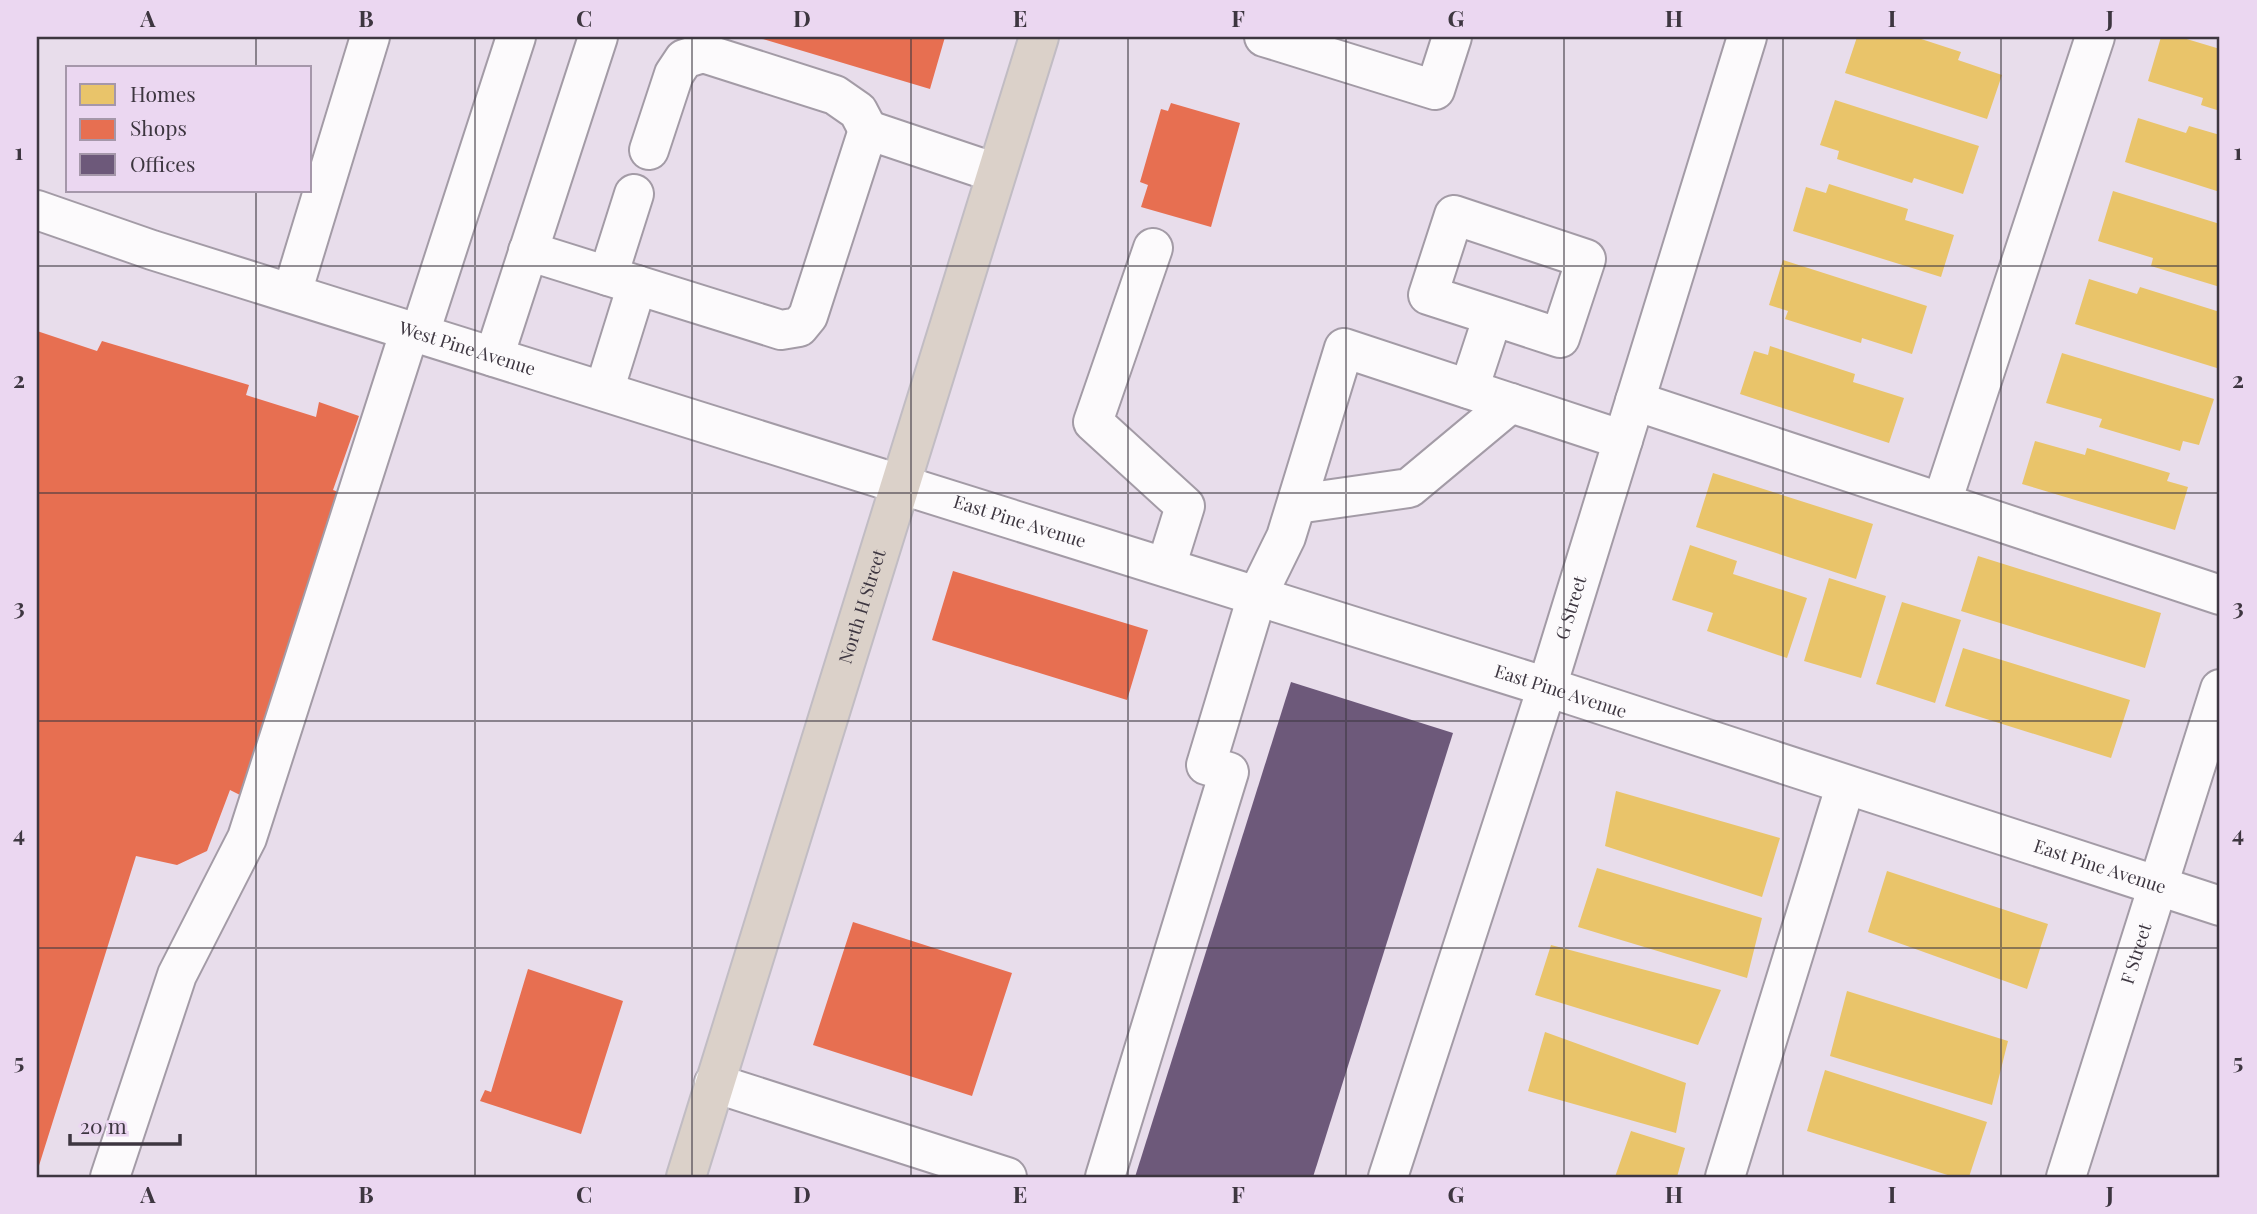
<svg xmlns="http://www.w3.org/2000/svg" width="2257" height="1214" font-family="'Playfair Display',serif">
	<style>
		.homes { fill: #e9c46a }
		.shops { fill: #e76f51 }
		.offices { fill: #6d597a }
		.lines { fill: none; stroke-linecap: round; stroke-linejoin: round }
		.minor-casing { stroke: #a39ba6; stroke-width: 42 }
		.highway-casing { stroke: #c1bcc3; stroke-width: 42 }
		.minor { stroke: #fcfafc; stroke-width: 38 }
		.highway { stroke: #dbd1c9; stroke-width: 38 }
		.grid { fill: none; stroke: #3d3640; stroke-width: 2; stroke-opacity: 0.55 }
		.labels { text-anchor: middle; stroke-width: 7; stroke-linejoin: round; paint-order: stroke }
		.street-label { font-size: 18px; fill: #3d3640; stroke: #ebd7f1 }
		.neatline { fill: none; stroke: #3d3640; stroke-width: 2.5 }
		.grid-label { font-size: 23px; text-anchor: middle; font-weight: bold; fill: #3d3640 }
	</style>
	<rect width="100%" height="100%" fill="#e8ddeb"/>
	<path class="homes" d="M1857 37H1915L1961 52 1958 60 2002 75 1987 119 1845 73Z
		M2161 37H2180L2220 49V111L2201 105 2203 98 2148 81Z
		M1835 100 1979 146 1963 194 1914 178 1912 183 1837 159 1839 151 1820 145Z
		M2138 118 2186 133 2189 126 2220 135V192L2125 162Z
		M1829 184 1908 209 1905 220 1954 235 1941 277 1793 231 1806 187 1826 193Z
		M2113 191 2220 224V287L2151 266 2153 258 2098 241Z
		M1783 260 1927 306 1912 354 1862 338 1861 343 1785 319 1788 311 1769 305Z
		M2089 279 2137 294 2140 287 2220 312V369L2075 324Z
		M1770 346 1855 374 1853 382 1904 398 1889 443 1740 394 1754 351 1768 355Z
		M2062 353 2214 399 2199 445 2183 441 2180 451 2099 427 2102 419 2046 403Z
		M2035 441 2085 455 2087 448 2170 473 2167 481 2188 487 2175 530 2022 484Z
		M1713 473 1873 524 1856 579 1696 527Z
		M1690 545 1737 561 1733 574 1807 598 1787 658 1707 631 1713 613 1672 600Z
		M1978 556 2161 613 2145 668 1961 611Z
		M1829 578 1886 596 1861 678 1804 661Z
		M1902 602 1961 620 1935 703 1876 684Z
		M1963 648 2130 700 2111 758 1945 706Z
		M1616 791 1780 838 1762 897 1605 846Z
		M1597 868 1762 918 1747 978 1578 927Z
		M1887 871 2048 924 2027 989 1868 932Z
		M1551 945 1721 990 1698 1045 1535 995Z
		M1847 991 2008 1041 1992 1105 1830 1056Z
		M1545 1032 1686 1083 1676 1133 1528 1091Z
		M1825 1070 1987 1122 1969 1177H1954L1807 1131Z
		M1631 1131 1685 1148 1677 1177H1615Z"/>
	<path class="shops" d="M756 37H945L930 89Z
		M1171 103 1240 123 1211 227 1141 207 1148 185 1140 182 1161 109 1168 111Z
		M37 331 97 351 102 341 249 385 246 395 316 417 319 402 359 416 333 490 344 494 240 795 230 790 207 851 177 865 136 856 37 1172Z
		M953 571 1148 630 1127 700 932 640Z
		M853 922 1012 973 972 1096 813 1045Z
		M528 969 623 1001 581 1134 480 1101 485 1090 491 1092Z"/>
	<path class="offices" d="M1291 682 1453 733 1313 1177H1135Z"/>
	<g class="lines">
		<defs>
			<g id="minor">
				<path d="M1264 37 1435 90 1452 37"/>
				<path d="M649 150 674 74 684 59 703 53 835 95 858 111 868 130"/>
				<path id="s1" d="M37 210 152 250 1547 687 2220 906"/>
				<path d="M1153 248 1093 422 1185 506 1166 567"/>
				<path d="M528 251 781 330 799 327 808 316 868 130 996 173"/>
				<path d="M608 276 634 194"/>
				<path d="M292 293 370 37"/>
				<path d="M420 333 516 37"/>
				<path d="M494 357 598 37"/>
				<path d="M1469 389 1493 316 1428 295 1454 215 1586 259 1560 338 1493 316"/>
				<path d="M604 391 637 285"/>
				<path d="M1635 401 2220 595"/>
				<path d="M1942 502 2095 37"/>
				<path d="M1297 504 1409 488 1511 403"/>
				<path d="M714 1083 1007 1177"/>
				<path d="M110 1177 177 975 247 838 410 330"/>
				<path d="M1105 1177 1229 772 1206 765 1257 596 1286 537 1344 348 1623 440"/>
				<path id="s2" d="M1388 1177 1547 687 1747 37"/>
				<path d="M1725 1177 1845 787"/>
				<path id="s3" d="M2066 1177 2220 689"/>
			</g>
			<g id="highway">
				<path id="s4" d="M686 1177 1039 37"/>
			</g>
		</defs>
		<use href="#minor" class="minor-casing"/>
		<use href="#highway" class="highway-casing"/>
		<use href="#minor" class="minor"/>
		<use href="#highway" class="highway"/>
	</g>
	<path class="grid" d="M256 37V68M475 37V1177M692 37V1177M911 37V1177M1128 37V1177M1346 37V1177M1564 37V1177M1783 37V1177M2001 37V1177M256 191V1177M37 266H2220M37 493H2220M37 721H2220M37 948H2220"/>
	<g class="labels">
		<g class="street-label">
			<text dy="6" stroke="none"><textPath href="#s1" startOffset="452">West Pine Avenue</textPath></text>
			<text dy="6" stroke="none"><textPath href="#s1" startOffset="1031">East Pine Avenue</textPath></text>
			<text dy="6" stroke="none"><textPath href="#s4" startOffset="597">North H Street</textPath></text>
			<text dy="6" stroke="none"><textPath href="#s2" startOffset="598">G Street</textPath></text>
			<text dy="6" stroke="none"><textPath href="#s1" startOffset="1598">East Pine Avenue</textPath></text>
			<text dy="6" stroke="none"><textPath href="#s1" startOffset="2165">East Pine Avenue</textPath></text>
			<text dy="6" stroke="none"><textPath href="#s3" startOffset="234">F Street</textPath></text>
		</g>
	</g>
	<rect width="2257" height="1214" fill="none" stroke="#ebd7f1" stroke-width="77"/>
	<rect x="66" y="66" width="245" height="126" fill="#ebd7f1" stroke="#a597aa" stroke-width="2"/>
	<rect x="80" y="84" width="35" height="21" fill="#e9c46a" stroke="#a597aa" stroke-width="2"/>
	<text x="130" y="102" font-size="21" fill="#3d3640">Homes</text>
	<rect x="80" y="119" width="35" height="21" fill="#e76f51" stroke="#a597aa" stroke-width="2"/>
	<text x="130" y="136" font-size="21" fill="#3d3640">Shops</text>
	<rect x="80" y="154" width="35" height="21" fill="#6d597a" stroke="#a597aa" stroke-width="2"/>
	<text x="130" y="172" font-size="21" fill="#3d3640">Offices</text>
	<path d="M70 1134v10h110v-10" fill="none" stroke="#3d3640" stroke-width="3.5"/>
	<text x="80" y="1134" font-size="21" fill="#3d3640" stroke="#ebd7f1" stroke-width="5" paint-order="stroke">20 m</text>
	<rect x="38" y="38" width="2180" height="1138" class="neatline"/>
	<g class="grid-label">
		<text x="148" y="27">A</text>
		<text x="366" y="27">B</text>
		<text x="584" y="27">C</text>
		<text x="802" y="27">D</text>
		<text x="1020" y="27">E</text>
		<text x="1238" y="27">F</text>
		<text x="1456" y="27">G</text>
		<text x="1674" y="27">H</text>
		<text x="1892" y="27">I</text>
		<text x="2110" y="27">J</text>
		<text x="19" y="160">1</text>
		<text x="2238" y="160">1</text>
		<text x="19" y="388">2</text>
		<text x="2238" y="388">2</text>
		<text x="19" y="615">3</text>
		<text x="2238" y="615">3</text>
		<text x="19" y="842">4</text>
		<text x="2238" y="842">4</text>
		<text x="19" y="1070">5</text>
		<text x="2238" y="1070">5</text>
		<text x="148" y="1203">A</text>
		<text x="366" y="1203">B</text>
		<text x="584" y="1203">C</text>
		<text x="802" y="1203">D</text>
		<text x="1020" y="1203">E</text>
		<text x="1238" y="1203">F</text>
		<text x="1456" y="1203">G</text>
		<text x="1674" y="1203">H</text>
		<text x="1892" y="1203">I</text>
		<text x="2110" y="1203">J</text>
	</g>
</svg>
